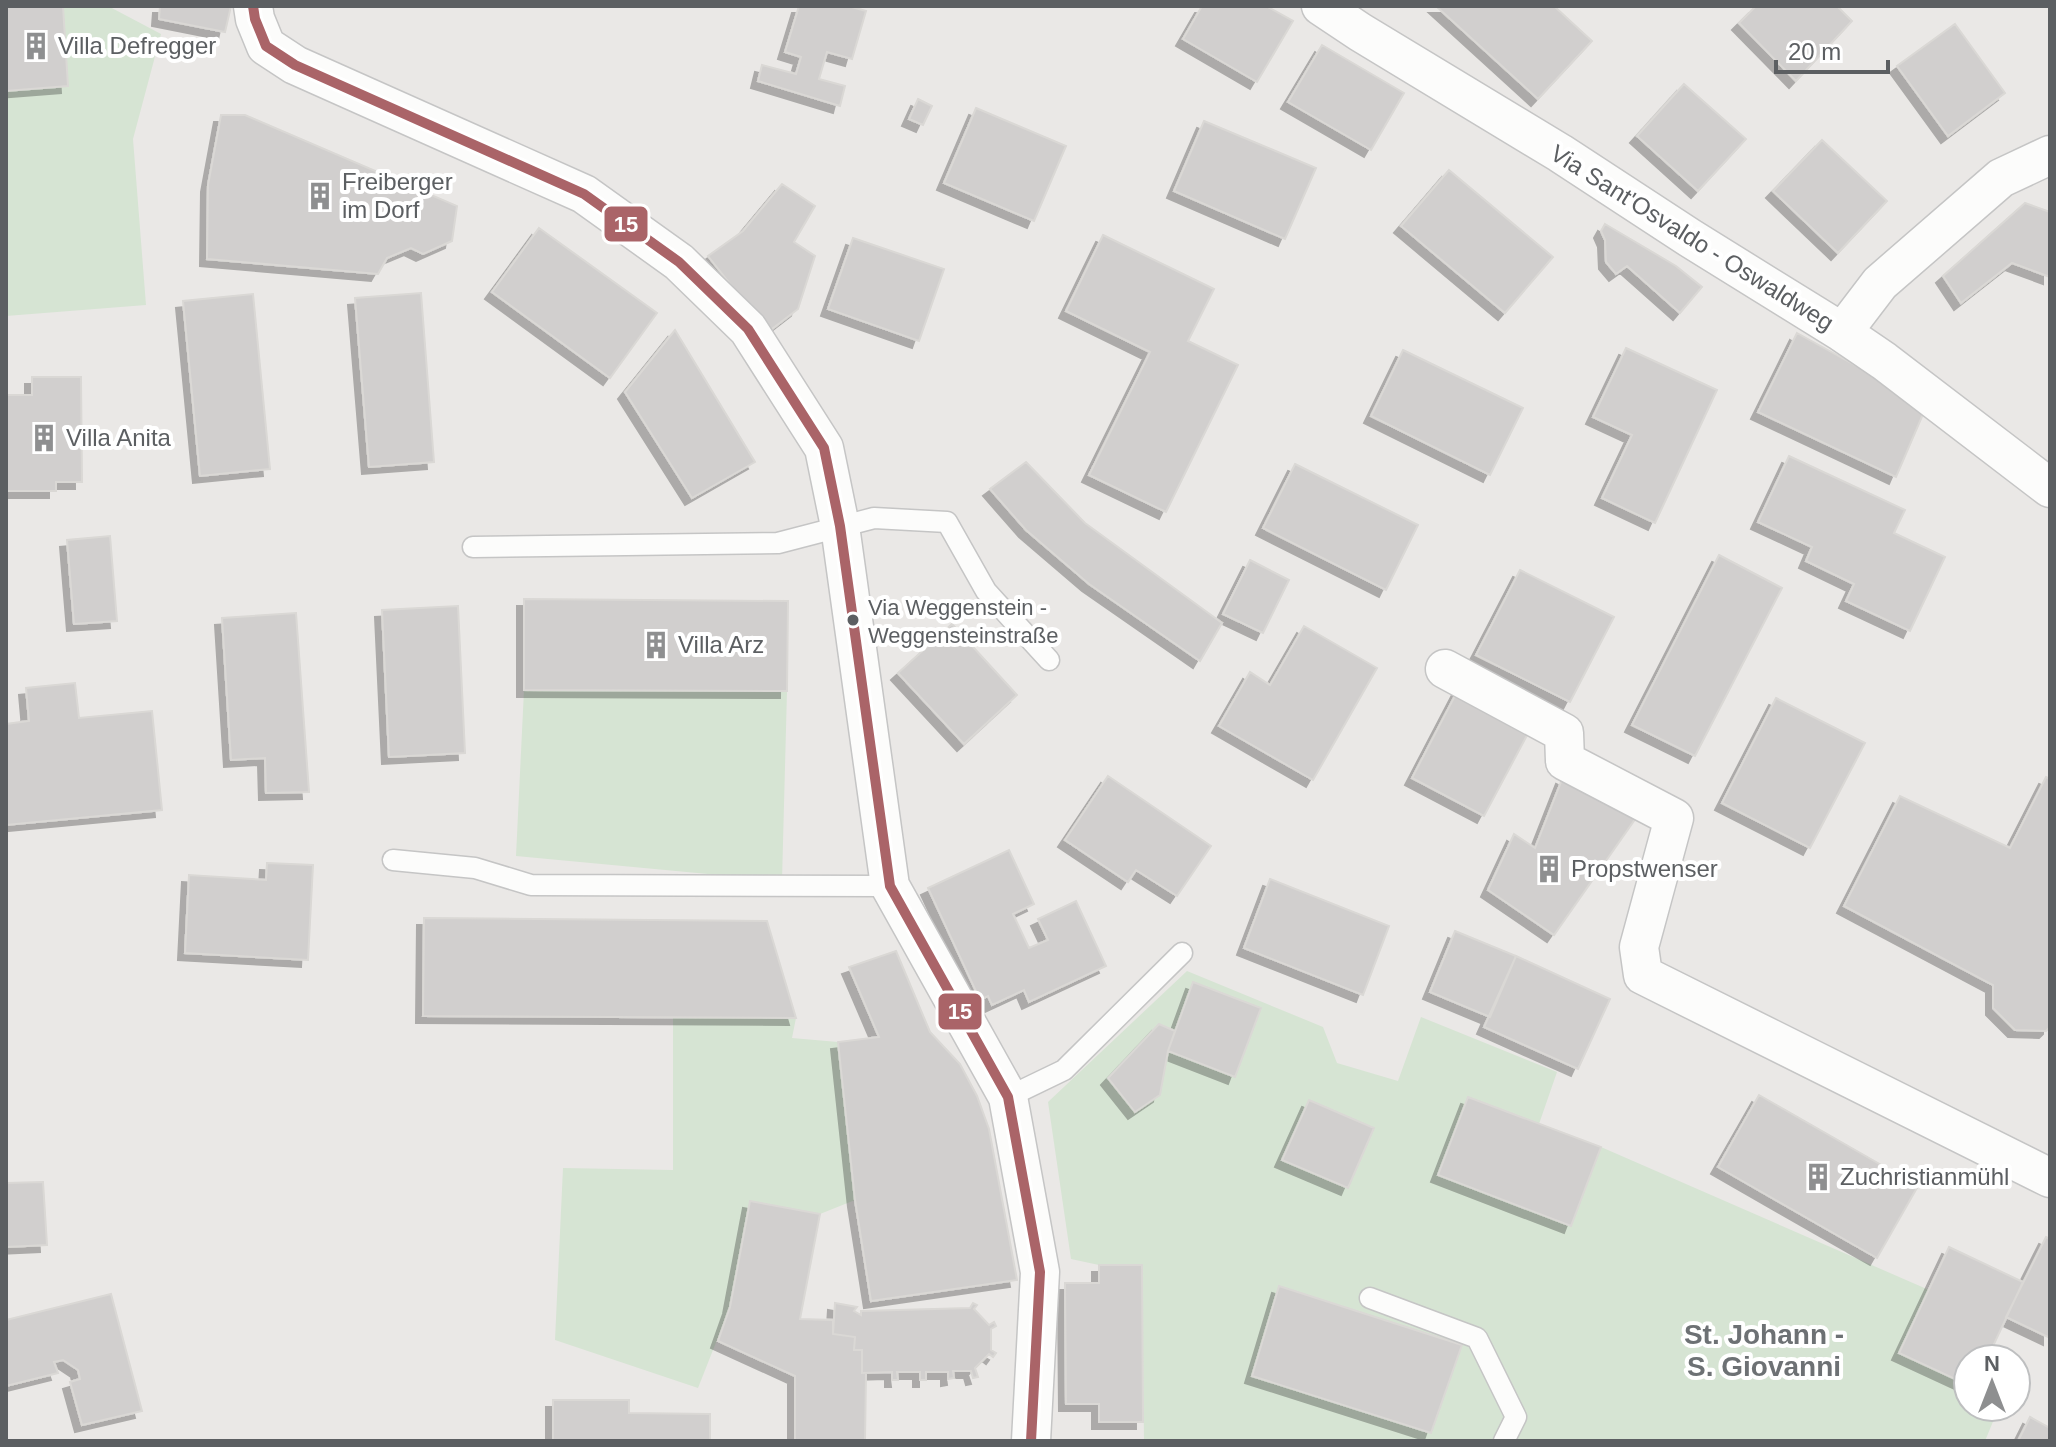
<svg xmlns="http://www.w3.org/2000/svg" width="2056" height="1447" font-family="Arial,sans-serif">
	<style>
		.green { fill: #d6e4d3 }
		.building { fill: #d1cfce; stroke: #dad8d5; stroke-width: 2; filter: url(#shadow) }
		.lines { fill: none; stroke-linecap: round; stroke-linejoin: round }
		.lane-casing { stroke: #c5c5c5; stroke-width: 23 }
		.street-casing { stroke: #c5c5c5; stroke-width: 41 }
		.lane { stroke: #fcfcfb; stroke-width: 20 }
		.street { stroke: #fcfcfb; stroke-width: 38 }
		.bus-1-casing { stroke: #fff; stroke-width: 16 }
		.bus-1 { stroke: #aa6468; stroke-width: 10 }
		.bus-dot { fill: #5c5f62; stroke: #fff; stroke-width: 3 }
		.labels { text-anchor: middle; stroke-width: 8; stroke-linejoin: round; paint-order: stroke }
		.bus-label { font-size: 22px; fill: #5c5f62; stroke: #fff; text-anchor: start }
		.poi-label { font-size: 24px; fill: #5c5f62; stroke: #fff; text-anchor: start }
		.street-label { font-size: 24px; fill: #5c5f62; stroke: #fff }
		.quarter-label { font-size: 28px; font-weight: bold; fill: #6d7174; stroke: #fff }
		.line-badge { stroke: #fff; stroke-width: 3 }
		.badge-label { font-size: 22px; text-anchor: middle; font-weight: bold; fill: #fff }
	</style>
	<defs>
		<filter id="shadow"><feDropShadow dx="-7" dy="7" stdDeviation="0" flood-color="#0004"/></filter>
	</defs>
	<rect width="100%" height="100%" fill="#eae8e6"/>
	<path class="green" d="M6 6H108L161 34 133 139 146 305 6 316Z
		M524 690 787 691 782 881 516 856Z
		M1187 971 1323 1027 1337 1063 1398 1081 1421 1017 1557 1072 1539 1124 1468 1097 1439 1175 1571 1226 1601 1147 1929 1290 1900 1353 1968 1385V1407H1999L1985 1441H1144L1142 1265H1099L1071 1259 1048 1102Z
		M673 1018H796L792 1038 838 1042 855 1200 820 1214 750 1201 730 1307 698 1388 555 1340 563 1168 673 1170Z"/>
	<path class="building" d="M6 6H63L68 86 6 91Z
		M160 6H231L225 32 159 19Z
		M799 6H848L866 11 852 59 827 52 819 79 845 86 840 106 758 81 762 65 796 74 801 57 785 52Z
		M1202 6H1266L1293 21 1257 82 1183 39Z
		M1436 6H1554L1592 41 1538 99Z
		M1756 6H1837L1852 21 1796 81 1739 23Z
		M1955 24 2005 93 1948 136 1897 66Z
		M1322 45 1404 93 1371 150 1288 102Z
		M1684 84 1746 139 1698 191 1637 136Z
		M918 99 932 106 923 125 909 119Z
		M976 108 1066 146 1034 221 944 183Z
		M221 115H245L457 206 452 241 423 254 411 248 387 258 378 274 207 259 208 185Z
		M1204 121 1316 168 1285 239 1174 191Z
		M1822 140 1887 201 1838 253 1773 191Z
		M1449 170 1553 257 1505 313 1401 226Z
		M782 184 815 206 794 242 815 256 798 309 768 332 708 256 743 231Z
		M2025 203 2050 212V277L2012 263 1961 303 1943 276Z
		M1605 224 1676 266 1702 287 1680 313 1627 266 1616 274 1606 262 1605 240 1601 231Z
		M539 228 657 313 610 378 492 292Z
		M1103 235 1214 289 1188 341 1238 365 1166 512 1089 475 1150 352 1066 311Z
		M853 238 944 269 919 341 828 309Z
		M421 293 434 462 369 467 355 298Z
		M253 294 270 469 200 476 183 301Z
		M675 330 755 462 692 498 625 392Z
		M1797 333 1927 405 1896 477 1758 412Z
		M1626 348 1717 390 1655 523 1602 498 1632 435 1593 417Z
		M1403 350 1523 408 1490 475 1371 416Z
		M32 377H81L82 482H56V491H6V395H32Z
		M1789 456 1905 510 1894 533 1945 557 1910 631 1846 601 1854 584 1806 561 1812 547 1758 522Z
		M1026 462 1085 523 1222 623 1200 661 1089 584 1026 530 990 489Z
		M1295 464 1418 525 1386 590 1263 528Z
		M110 536 117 621 74 624 67 540Z
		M1719 555 1782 588 1695 756 1632 725Z
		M1250 560 1289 580 1263 633 1223 614Z
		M1520 570 1614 617 1570 702 1476 655Z
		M524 599 788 601 787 691 524 690Z
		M458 606 465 753 389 757 382 610Z
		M296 613 309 792 266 793 265 758 231 760 222 618Z
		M952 624 1017 695 964 744 898 673Z
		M1304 626 1377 668 1313 780 1219 726 1250 672 1270 685Z
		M75 683 79 718 152 711 162 810 6 825V724L29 721 26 688Z
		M1459 688 1532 726 1484 816 1412 778Z
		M1776 698 1865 743 1810 848 1722 803Z
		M1108 776 1211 846 1177 896 1136 870 1128 882 1065 840Z
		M1563 777 1638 815 1554 935 1488 890 1514 834 1535 848Z
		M2046 777 2050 779V1027L2046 1031 2015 1030 1993 1008V985L1844 906 1900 796 2010 848Z
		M1009 850 1034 904 1013 914 1029 948 1048 940 1038 919 1076 901 1106 966 1029 1002 1024 990 992 1005 988 996 980 1000 928 888Z
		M267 863 313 865 308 960 185 953 189 875 266 880Z
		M1270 879 1389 926 1363 995 1244 948Z
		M424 918 767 921 796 1018 423 1016Z
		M1455 931 1516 956 1490 1017 1430 992Z
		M896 951 930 1032 960 1064 977 1096 989 1129 1017 1280 871 1301 855 1200 838 1042 879 1037 849 967Z
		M1516 956 1610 999 1578 1069 1484 1027Z
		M1193 982 1261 1008 1235 1077 1168 1051Z
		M1159 1024 1175 1031 1168 1051 1160 1095 1135 1112 1108 1078Z
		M1759 1095 1918 1186 1877 1258 1718 1167Z
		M1468 1097 1601 1147 1571 1226 1438 1175Z
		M1309 1100 1374 1128 1348 1188 1282 1160Z
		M43 1182 47 1245 6 1247V1183Z
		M750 1201 820 1214 800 1319 833 1320V1334L855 1337 854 1350H862V1373H866L865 1441H795V1376L718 1341 730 1307Z
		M2046 1237 2050 1239V1338L2006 1317Z
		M1949 1247 2023 1282 1987 1359H1968V1385L1899 1353Z
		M1099 1265H1142L1143 1422H1099V1404H1066L1065 1283H1099Z
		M1279 1286 1462 1345 1431 1433 1252 1376Z
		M111 1294 142 1411 82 1425 70 1382 80 1379 78 1370 63 1360 54 1362 58 1373 6 1386V1320Z
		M835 1303 857 1307 854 1311 861 1315V1311L970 1308 973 1303 977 1305 974 1309 989 1325 994 1322 996 1326 991 1329V1350L996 1353 993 1357 989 1354 975 1368 978 1377 973 1378 971 1371H953L954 1378 948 1379V1372H926V1380H920V1372H897L898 1380H892V1372L862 1373V1350H854L855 1337 833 1334Z
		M553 1400H629V1413L710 1414V1441H553Z
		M2030 1417 2050 1428V1441H2018Z"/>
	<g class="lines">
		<defs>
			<path id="lane" d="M473 547 778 543 874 518 947 522 986 591 1049 660
				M393 860 475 868 531 885 890 886
				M1008 1097 1064 1070 1182 953
				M1370 1298 1477 1338 1516 1417 1504 1441"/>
			<path id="street" d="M253 6 255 19 266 46 295 65 584 194 679 262 748 329 824 448 840 526 890 886 1008 1097 1040 1272 1031 1441
				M1321 6 1360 32 1560 153 1690 238 1840 331 1884 361 2050 488
				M1840 331 1851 321 1880 283 2001 178 2050 155
				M1445 669 1564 733 1565 761 1674 818 1639 947 1643 975 2050 1178"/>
		</defs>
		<use href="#lane" class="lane-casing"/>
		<use href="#street" class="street-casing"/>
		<use href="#lane" class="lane"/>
		<use href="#street" class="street"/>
		<defs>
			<path id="bus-1" d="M253 6 255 19 266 46 295 65 584 194 679 262 748 329 824 448 840 526 890 886 1008 1097 1040 1272 1031 1441"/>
		</defs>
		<use href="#bus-1" class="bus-1-casing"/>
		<use href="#bus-1" class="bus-1"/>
	</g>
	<defs>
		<symbol id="building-bare" viewBox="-9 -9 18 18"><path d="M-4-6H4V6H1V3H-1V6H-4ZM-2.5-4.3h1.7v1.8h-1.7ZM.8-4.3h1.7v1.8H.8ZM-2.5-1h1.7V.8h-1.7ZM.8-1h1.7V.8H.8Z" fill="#8e8f90" stroke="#fff" stroke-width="2.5" paint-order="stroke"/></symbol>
	</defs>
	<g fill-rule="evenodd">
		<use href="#building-bare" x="16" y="26" width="40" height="40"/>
		<use href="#building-bare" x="300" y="176" width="40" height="40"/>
		<use href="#building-bare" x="24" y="418" width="40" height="40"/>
		<use href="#building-bare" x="636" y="625" width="40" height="40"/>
		<use href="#building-bare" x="1529" y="849" width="40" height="40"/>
		<use href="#building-bare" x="1798" y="1157" width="40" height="40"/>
	</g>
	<circle class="bus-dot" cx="853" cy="620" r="7"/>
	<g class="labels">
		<g class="bus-label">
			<text x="868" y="615">Via Weggenstein -<tspan x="868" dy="28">Weggensteinstraße</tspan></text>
		</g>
		<g class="poi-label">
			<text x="58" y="54">Villa Defregger</text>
			<text x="342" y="190">Freiberger<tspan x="342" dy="28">im Dorf</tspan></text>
			<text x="66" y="446">Villa Anita</text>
			<text x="678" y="653">Villa Arz</text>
			<text x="1571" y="877">Propstwenser</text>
			<text x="1840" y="1185">Zuchristianmühl</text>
		</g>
		<g class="street-label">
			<text transform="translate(1692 238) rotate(32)" y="8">Via Sant'Osvaldo - Oswaldweg</text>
		</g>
		<g class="quarter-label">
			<text x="1764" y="1344">St. Johann -<tspan x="1764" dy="32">S. Giovanni</tspan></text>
		</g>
	</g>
	<g class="line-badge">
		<rect x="603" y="205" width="46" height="38" rx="8" fill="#aa6468"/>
		<rect x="937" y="992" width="46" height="39" rx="8" fill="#aa6468"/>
	</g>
	<g class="badge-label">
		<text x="626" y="232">15</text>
		<text x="960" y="1019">15</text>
	</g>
	<rect width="2056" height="1447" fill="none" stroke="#5c5f62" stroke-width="16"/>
	<g transform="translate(1992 1383)"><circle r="38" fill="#ffffff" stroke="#bebfc0" stroke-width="2"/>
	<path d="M0-6L14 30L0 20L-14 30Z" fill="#8e8f90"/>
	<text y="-12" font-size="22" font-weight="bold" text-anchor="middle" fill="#5c5f62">N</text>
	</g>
	<path d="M1776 60v12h112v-12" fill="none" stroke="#5c5f62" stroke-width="4"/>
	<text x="1788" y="60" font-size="24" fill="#5c5f62" stroke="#ffffff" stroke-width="6" paint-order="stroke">20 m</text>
</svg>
